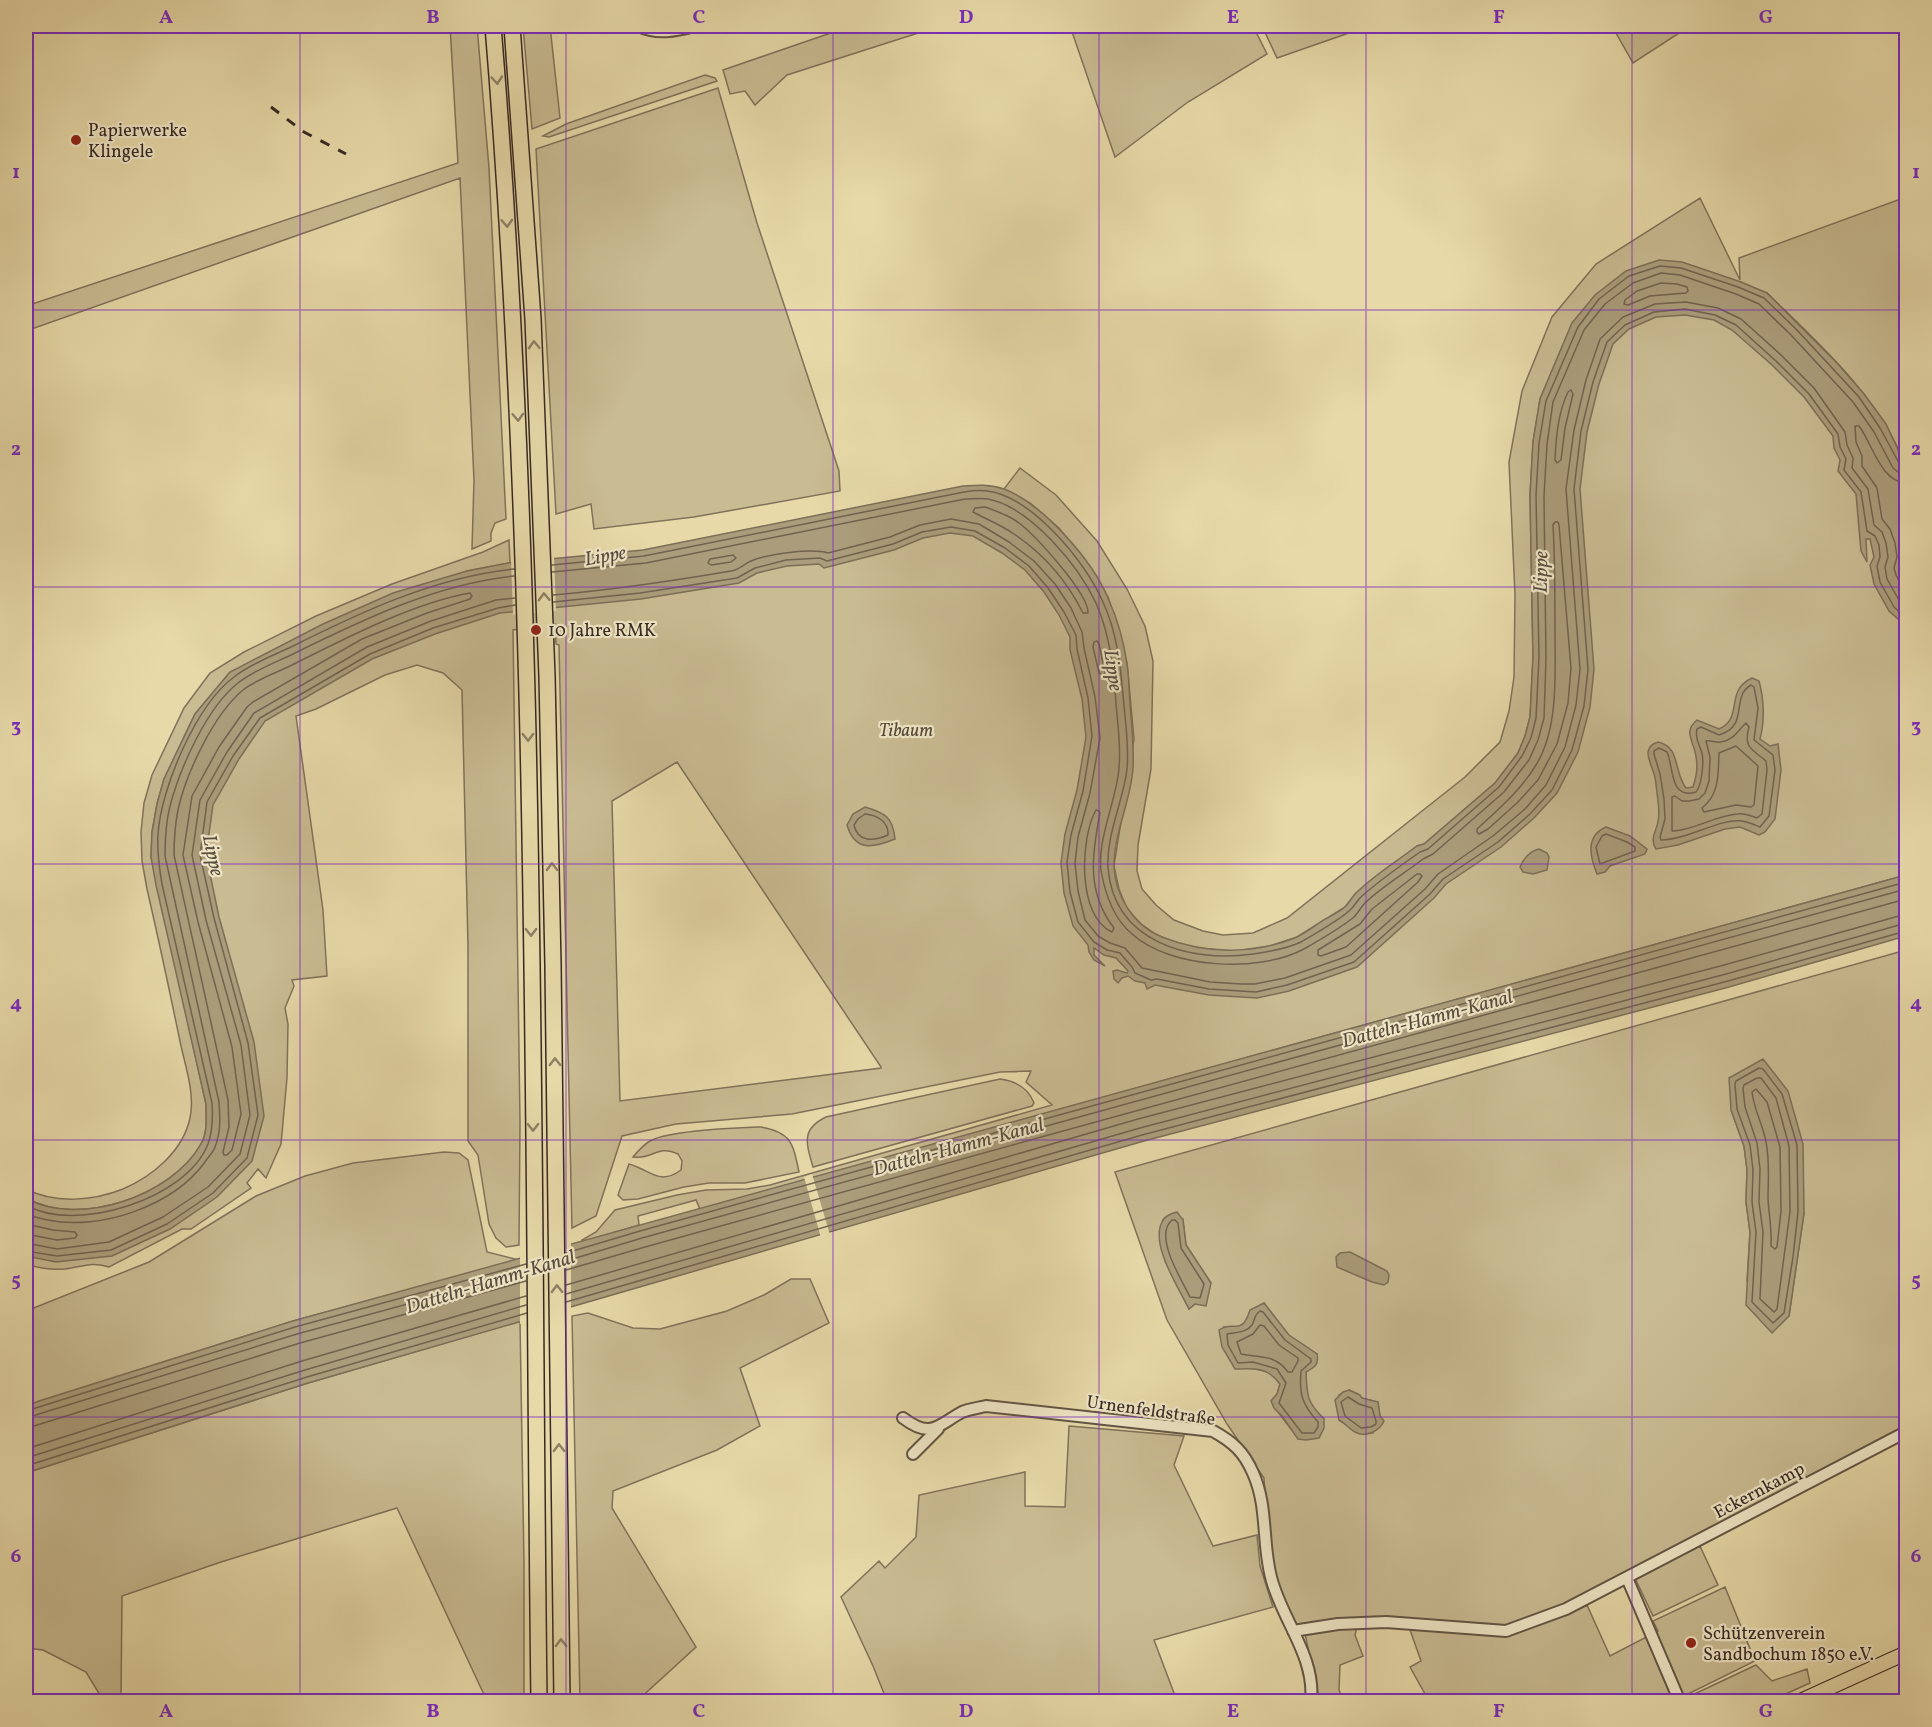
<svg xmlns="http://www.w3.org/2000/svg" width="1932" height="1727" font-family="Vollkorn,serif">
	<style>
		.green { fill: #c9bb92; stroke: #80725b; stroke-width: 1.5; fill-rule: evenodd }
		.water { fill: #ab9d7b; stroke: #7c6f58; stroke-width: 1.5 }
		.pier { fill: #e7d9a8 }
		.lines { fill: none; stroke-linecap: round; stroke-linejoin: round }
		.shore { stroke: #706350; stroke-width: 1.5 }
		.minor-casing { stroke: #625545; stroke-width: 14 }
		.major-casing { stroke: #362924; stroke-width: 16 }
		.highway-casing { stroke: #362924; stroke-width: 18 }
		.minor { stroke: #efe6c6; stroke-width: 10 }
		.major { stroke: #e7d9a8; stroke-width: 14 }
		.highway { stroke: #e7d9a8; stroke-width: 15 }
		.rail { stroke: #362924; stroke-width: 3; stroke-dasharray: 10 10; stroke-linecap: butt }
		.oneway { stroke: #8e8166 }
		.grid { fill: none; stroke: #7b2cbf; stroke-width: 1.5; stroke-opacity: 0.55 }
		.poi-dot { fill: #8f2418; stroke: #efe6c6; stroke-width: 2 }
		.labels { text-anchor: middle; stroke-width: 4.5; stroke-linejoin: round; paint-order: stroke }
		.poi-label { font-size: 18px; fill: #362924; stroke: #efe6c6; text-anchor: start }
		.park-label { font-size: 18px; font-style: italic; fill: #53463a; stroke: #efe6c6 }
		.street-label { font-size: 18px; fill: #362924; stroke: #efe6c6 }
		.water-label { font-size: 20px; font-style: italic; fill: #594c3e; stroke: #efe6c6 }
		.neatline { fill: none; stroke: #7b2cbf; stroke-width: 2 }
		.grid-label { font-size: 20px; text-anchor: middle; font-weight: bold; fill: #7b2cbf }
	</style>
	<rect width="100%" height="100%" fill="#e7d9a8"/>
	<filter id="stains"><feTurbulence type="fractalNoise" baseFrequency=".00333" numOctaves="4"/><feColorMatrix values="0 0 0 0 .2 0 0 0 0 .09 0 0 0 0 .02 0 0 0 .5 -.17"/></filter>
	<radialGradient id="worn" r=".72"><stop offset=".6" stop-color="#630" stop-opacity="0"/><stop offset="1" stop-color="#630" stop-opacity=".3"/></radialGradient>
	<path class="green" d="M450 26H477L489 168 506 519 495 523 491 533V541L472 549 474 480 460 178 26 331V306L458 163Z
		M523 26H550L560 118 532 129Z
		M851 26H940L787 75 755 105 745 91 730 94 723 70Z
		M1070 26H1253L1267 54 1188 102 1115 157Z
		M1262 26H1369L1277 58Z
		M1612 26H1690L1633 63Z
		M705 75 715 78 717 81 549 137 543 136 566 124Z
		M718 88 757 223 839 471 840 491 694 517 594 529 591 504 556 514 536 149Z
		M1906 197V467C1880 397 1819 344 1767 293L1572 324 1540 399 1533 442 1530 495 1533 657 1530 717 1525 736 1518 753 1495 783 1424 844 1417 846 1356 893 1345 907 1297 937 1269 946 1235 951 1203 949 1178 944 1157 935 1141 924 1127 909 1119 889 1114 866 1134 739 1127 663 1118 629 1108 597 1087 563 1059 528 1030 503 1004 489 1020 468 1056 495 1097 541 1127 589 1145 626 1153 661 1151 769 1138 845 1137 871 1142 889 1156 905 1174 920 1203 931 1223 935 1253 933 1287 918 1465 777 1500 742 1509 711 1514 677 1515 595 1509 462 1522 391 1552 317 1596 264 1700 198 1740 280 1739 258Z
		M1665 288 1778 332 1906 571V875L700 1209 696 1200 638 1216 639 1225 583 1242 582 1240 596 1232 615 1210 677 1195 706 1190 747 1189 770 1185 1052 1105 1026 1082 1031 1071 1000 1072 792 1114 676 1124 622 1136 596 1216 572 1228 559 645 556 644 555 624 513 630 520 1122 519 1245 506 1247 496 1238 489 1224 478 1155 468 1141V946L462 690 443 673 417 665 385 675 316 709 296 716 323 910 327 976 292 980 294 986 285 1008 288 1024 287 1078 281 1144 266 1178 258 1169 247 1183 251 1188 191 1229H182L109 1267C93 1261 81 1267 65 1269 51 1270 38 1268 26 1264V1226L55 1234 211 1169 185 796 348 640 961 511 1071 584 1111 926 1262 971 1524 789 1577 368ZM677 762 881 1067V1068L620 1101 612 801Z
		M509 540 510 563 467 571 230 672 195 714 164 779 157 804 152 832 151 857 206 1104C206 1117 208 1132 201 1144 172 1196 78 1228 26 1198V1189C55 1204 93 1201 123 1189 153 1176 183 1151 190 1118 195 1095 186 1068 181 1046 170 993 159 941 147 889L142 861 141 832 144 803 152 775 184 708 210 673 244 652 316 616 392 584 483 552Z
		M1906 950V1425L1565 1605 1505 1627 1299 1625 1295 1623 1282 1598 1269 1555 1264 1478 1227 1424 1167 1320 1115 1172ZM1731 1110 1804 1213 1789 1316 1772 1332 1762 1320 1747 1281 1750 1232 1746 1202 1747 1170 1744 1146ZM1183 1220 1186 1245 1211 1283 1195 1304 1189 1309 1165 1261ZM1264 1303 1289 1336 1317 1354 1306 1372V1389L1310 1405 1324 1419 1298 1438C1291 1428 1275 1411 1272 1401L1277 1394 1280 1384 1272 1373 1252 1368 1224 1327H1238L1246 1322ZM1349 1390 1360 1395 1361 1398 1378 1402 1380 1416 1373 1433C1351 1434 1356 1429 1339 1420V1395Z
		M1000 1079C1015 1081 1028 1087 1034 1103L1032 1106 813 1167C806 1143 801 1129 826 1117Z
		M761 1127C791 1132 793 1143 799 1172L745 1183H709L684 1187 638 1199 623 1200 618 1195 629 1164C651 1170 659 1186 681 1170L682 1161 678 1154C656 1144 654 1160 633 1157 638 1151 643 1145 650 1141 671 1130 735 1128 761 1127Z
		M444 1152 459 1153 468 1160 487 1252 519 1260 293 1321 26 1406V1311L149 1262 256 1196 305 1176 353 1163Z
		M791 1279H810L829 1323 740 1368 760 1426 717 1450 613 1491 612 1508 696 1647 637 1701H580L572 1316 588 1313 633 1328 660 1329 727 1311 764 1295Z
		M520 1321 524 1564V1701H487L397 1508 221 1562 122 1596 121 1701H99L100 1695 86 1672 43 1650 26 1648V1473L308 1383Z
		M1069 1426 1184 1436 1174 1465 1213 1546 1257 1535 1260 1566 1273 1607 1154 1640 1177 1701H887L873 1666 841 1597 879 1561 885 1568 916 1537 919 1495 1025 1472V1506L1065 1507Z
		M1700 1546 1718 1585 1653 1616 1634 1576Z
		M1725 1587 1755 1661 1674 1701H1412L1425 1694 1410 1667 1421 1661 1409 1627 1508 1635 1567 1615 1587 1605 1610 1656 1658 1631 1653 1621Z
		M1357 1627 1355 1635 1363 1656 1340 1665 1339 1690 1344 1701H1316L1318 1693 1305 1634Z
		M1756 1665 1772 1681 1807 1669 1810 1683 1770 1701H1687L1686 1698Z"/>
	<path class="water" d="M1659 260 1682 262 1741 282 1767 293 1837 363 1864 394 1886 424 1906 467V626L1889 611 1874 584 1870 565 1874 557 1870 539H1866L1867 562 1861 551 1856 494 1838 471 1840 460 1834 448 1833 436 1804 397 1772 365 1732 330 1714 320 1685 315 1656 317 1629 329 1613 344 1599 384 1587 432 1580 489 1594 669 1590 707 1578 752 1557 793 1534 818 1501 847 1446 884 1434 898 1357 967 1289 991 1257 998 1209 995 1155 985 1147 989 1145 983 1135 981 1128 976 1122 978 1118 983 1114 979 1113 971 1117 970 1127 973 1128 971 1116 958 1104 955 1094 948V955L1105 966 1094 960 1089 952 1088 945 1073 926 1064 893 1061 863 1065 834 1077 790 1086 737 1082 699 1070 650V637L1059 615 1044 592 1025 570 1002 553 973 536 950 533 923 538 894 550 824 568 819 564 787 566 757 573 739 583 641 599 500 613 435 634 372 659 265 721 239 759 213 805 206 855 219 917 254 1042 264 1116 252 1161 217 1197 170 1229 112 1256 56 1262 26 1256V1198C78 1228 172 1196 201 1144 208 1132 206 1117 206 1104L156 885 151 857 152 832 157 804 164 779 195 714 230 672 323 624 393 593 467 571 508 563 643 550 963 486C977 485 990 484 1004 489 1043 504 1092 560 1108 598 1117 618 1124 642 1127 664 1129 677 1129 691 1130 704 1132 726 1134 746 1133 768 1131 801 1114 832 1114 866 1115 896 1134 926 1162 937 1205 954 1252 955 1295 938 1304 934 1313 927 1322 921 1329 917 1338 913 1345 907 1349 903 1352 897 1356 893 1374 875 1397 861 1417 846L1424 844 1495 783 1518 753 1525 736 1530 717 1533 657 1530 495 1533 442 1540 399 1572 323 1595 295 1626 271Z
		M1752 678 1759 681C1764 699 1765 721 1760 739L1770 746 1778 744 1781 770 1775 819 1765 832 1759 835 1740 827 1725 829 1678 845 1656 849C1649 839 1657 831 1658 821 1660 814 1658 800 1657 793 1656 786 1656 780 1654 774 1650 761 1641 747 1658 742 1681 747 1673 771 1686 788L1693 787C1696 778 1698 766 1696 757 1695 743 1682 732 1697 720L1719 729C1744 718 1724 691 1752 678Z
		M865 807C885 813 893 817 895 839 873 848 855 852 847 825L853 814Z
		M1606 827 1630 836 1647 849 1645 854 1610 866 1605 872 1597 874C1590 857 1585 836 1606 827Z
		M1539 849 1547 853 1549 857 1547 870 1533 874 1523 872 1520 867C1523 859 1530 851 1539 849Z
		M1906 875V936L1729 987 1144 1141 308 1383 26 1473V1406L39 1401 293 1321Z
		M1763 1059 1788 1091 1803 1144 1804 1213 1789 1316 1772 1333 1746 1305 1750 1232 1746 1202 1747 1170 1744 1146 1731 1110 1729 1078Z
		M1177 1212 1183 1220 1186 1245 1211 1283 1206 1306 1195 1304 1189 1309C1179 1288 1150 1245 1162 1222 1164 1216 1171 1214 1177 1212Z
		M1350 1252 1387 1271 1389 1275 1388 1282 1384 1285 1372 1282 1337 1267 1336 1257 1340 1253Z
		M1264 1303 1289 1335 1317 1354C1319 1365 1315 1367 1306 1372 1307 1396 1307 1402 1324 1419V1428L1319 1438 1306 1440 1298 1439 1282 1416 1274 1408 1271 1401 1277 1394 1280 1384C1268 1367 1254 1368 1235 1369L1222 1347 1219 1330C1234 1319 1241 1338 1250 1310Z
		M1349 1390 1360 1395 1362 1398 1378 1402 1380 1416 1384 1421C1380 1431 1365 1438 1355 1432 1349 1429 1345 1423 1339 1420L1335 1400 1343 1392Z"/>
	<path class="pier" d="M554 556 556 611 513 615 511 560Z
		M812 1174 830 1235 821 1238 804 1177Z
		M571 1243V1310L520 1324V1256Z"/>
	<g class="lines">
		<path class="shore" d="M1661 283 1677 284 1687 287 1688 291 1686 293 1650 296 1628 305 1624 304 1625 300 1637 291Z
			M1571 390 1573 394 1565 428 1561 460 1557 463 1555 460C1556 437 1558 413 1568 392Z
			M1906 483C1881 482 1873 445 1859 426H1855L1856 442 1862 456V466L1877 488 1882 519 1890 529 1895 543 1897 557 1894 568 1896 575 1906 595
			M985 507C996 511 1009 515 1019 523 1036 536 1089 594 1088 613H1083C1067 581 1044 554 1014 534 1001 525 986 519 973 512L975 508Z
			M1555 522H1558L1559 525 1571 668 1568 703 1557 744 1538 780 1518 802 1488 829 1479 834 1477 832V829C1499 809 1521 790 1536 765 1559 728 1555 672 1555 630 1555 595 1555 560 1553 525Z
			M733 555 736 558 731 562 711 565 708 563 710 559Z
			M552 565 644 556 964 492C971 491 980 490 987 491 1031 496 1085 561 1102 600 1118 633 1121 670 1124 706 1126 727 1129 748 1127 769 1123 802 1106 835 1108 868 1114 942 1189 963 1253 954 1268 952 1286 949 1301 942 1313 935 1341 919 1350 910 1355 906 1357 900 1362 896 1380 880 1400 866 1420 852L1428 849 1499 787 1522 756 1531 738 1536 718 1539 657 1536 495 1539 443 1546 401 1578 327 1599 299 1629 276 1660 266 1681 268 1738 287 1764 298 1796 329 1859 397 1880 428 1899 463 1906 466
			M552 572 646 563 965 499C972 499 981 498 988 499 1030 507 1078 565 1096 603 1110 635 1114 670 1116 704 1118 726 1121 746 1119 768 1117 798 1097 840 1101 870 1105 894 1113 918 1132 934 1171 969 1259 973 1304 949 1318 941 1342 927 1354 917 1358 913 1361 907 1365 903 1381 887 1405 873 1423 859L1433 854 1504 792 1529 760 1538 740 1544 718 1546 658 1544 496 1547 444 1553 402 1584 330 1605 304 1633 283 1661 273 1680 275 1736 294 1759 304 1791 335 1853 402 1874 432 1893 468 1898 472 1906 474
			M470 593 472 596 470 599 427 613 362 639 253 702 247 707 219 747 192 796 183 855 198 922 232 1047 241 1114 232 1150 227 1155H224L223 1152 229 1127 228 1100 174 855C174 840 175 825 178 810 186 773 214 714 243 690 257 679 276 673 292 665 344 639 413 603 470 593Z
			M553 595C612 590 672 581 731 571 739 570 744 564 751 561 767 554 812 548 828 553L890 537 920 525 951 519 979 524 1009 542 1034 561 1055 584 1071 608 1082 632 1084 648 1095 697 1100 738 1090 793 1078 837 1075 863 1078 891 1085 920 1098 936 1110 943 1125 948 1142 968 1210 982 1241 984H1255L1285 978 1351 955 1425 889 1438 874 1493 836 1525 809 1546 785 1565 747 1576 705 1580 669 1566 489 1574 430 1586 380 1600 339 1623 317 1655 304 1686 302 1718 308 1741 319 1781 355 1814 388 1845 432 1847 445 1853 458 1852 468 1868 489 1874 525 1882 532 1886 543 1888 557 1885 567 1887 579 1900 602 1906 608
			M553 602 640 593 737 578 755 568 786 560 820 558 827 561 893 544 922 532 951 527 975 531 1005 548 1029 566 1048 588 1064 612 1076 635 1077 649 1088 698 1092 736 1083 791 1071 835 1067 862 1070 892 1078 922 1094 942 1107 950 1120 953 1132 967 1135 973 1151 980 1157 979 1209 989 1256 992 1287 985 1354 962 1430 894 1443 879 1498 842 1530 814 1552 790 1572 750 1584 706 1588 669 1574 489 1581 431 1593 382 1607 342 1625 325 1654 312 1685 309 1715 315 1736 325 1776 361 1809 394 1838 434 1840 447 1846 459 1844 470 1861 492 1867 531 1875 536 1879 545 1880 557 1877 566 1880 582 1894 607 1906 618
			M1094 642 1097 641 1099 644 1105 673 1103 675 1099 673 1093 647Z
			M1751 685 1754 687 1758 708 1754 740 1773 755 1775 770 1769 816 1760 827C1755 825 1748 822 1742 821 1720 818 1687 840 1661 840L1660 837 1665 819 1664 799 1660 774 1654 754V751L1659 748 1667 752C1674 767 1669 800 1696 792 1702 785 1704 762 1702 753 1699 744 1695 738 1697 729L1701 727 1719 735C1750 726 1730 697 1751 685Z
			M1746 723 1749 727C1743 748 1752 749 1766 761L1767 770 1762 814 1757 818C1751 816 1745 813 1738 814 1715 815 1694 831 1672 831V797L1675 796 1682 801H1689L1699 799 1705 793 1709 781 1710 757 1706 741C1711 740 1716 743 1721 742 1734 740 1738 730 1746 723Z
			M1736 746 1758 766 1754 805 1751 807 1736 805 1704 812 1702 808C1720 794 1718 773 1719 753Z
			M1096 810 1099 811 1100 813C1092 854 1086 892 1114 928L1112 932C1077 917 1080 838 1096 810Z
			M865 814C877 815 889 822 888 835 874 841 858 843 854 825L858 819Z
			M1606 834 1627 842 1635 847V851L1600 864 1596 847 1602 836Z
			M1417 874H1420L1422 876 1418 882 1346 947 1321 956 1318 955V950L1360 924 1372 909Z
			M1759 1068 1763 1069 1782 1094 1797 1145 1798 1212 1793 1257 1784 1313 1773 1323 1752 1302 1756 1232 1752 1202 1753 1170 1750 1145 1737 1109 1735 1084 1736 1081Z
			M1757 1078H1761L1776 1098 1789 1146 1790 1212 1777 1309 1774 1312 1760 1299 1763 1232 1759 1202 1760 1169 1757 1143 1745 1107 1743 1088 1744 1085Z
			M1756 1089 1767 1102 1780 1147 1781 1211 1777 1247 1775 1249 1771 1246C1772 1230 1769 1215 1768 1199 1768 1180 1770 1161 1766 1142 1763 1125 1754 1110 1752 1092Z
			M26 1205C75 1234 187 1199 208 1144 213 1130 213 1117 212 1103L162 884C159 867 157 851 158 834 161 788 196 705 234 677 250 664 272 656 291 647 361 612 435 577 514 569
			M26 1214C32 1217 40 1218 48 1220 100 1231 173 1206 205 1162 208 1157 213 1153 215 1147 221 1132 220 1117 219 1102L165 856C165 839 166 822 170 806 180 768 207 707 238 683 254 670 277 662 295 653 364 619 437 584 514 576
			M1172 1220H1175L1178 1223 1181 1248 1204 1284 1200 1298 1190 1297C1182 1280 1153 1236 1172 1220Z
			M26 1224 53 1230 75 1232 77 1235 75 1238 57 1240 26 1234
			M26 1243 57 1249 109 1242 163 1217 208 1187 240 1154 250 1115 241 1045 206 920 192 855 200 800 227 752 254 713 367 647 431 621 496 600 515 598
			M26 1251 57 1256 111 1250 167 1224 213 1193 247 1158 258 1115 248 1043 214 918 200 855 207 802 233 756 260 718 370 654 433 628 498 608 515 605
			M566 1253 640 1231 1059 1115 1906 882
			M566 1261 642 1238 1061 1122 1906 889
			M566 1270 645 1247 1063 1131 1906 899
			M566 1285 1138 1119 1724 965 1906 914
			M566 1294 1140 1128 1726 974 1906 923
			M566 1302 1142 1135 1728 981 1906 931
			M1260 1311 1263 1312 1285 1340 1311 1359V1362L1301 1371C1299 1395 1302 1404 1318 1422V1427L1314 1433H1302L1279 1403 1286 1383 1277 1369 1253 1362 1238 1363 1228 1345 1227 1334C1236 1332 1246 1333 1252 1325 1256 1318 1253 1316 1260 1311Z
			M1260 1325 1264 1326 1279 1345 1298 1358V1361L1292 1372H1288C1275 1354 1260 1358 1241 1354L1237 1342 1253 1334Z
			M1348 1397 1359 1404 1372 1408 1376 1421V1424L1371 1427 1361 1428 1345 1416 1341 1402Z
			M26 1411 295 1327 526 1264
			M26 1418 297 1334 526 1272
			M26 1427 34 1426 300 1343 526 1281
			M26 1449 302 1361 526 1296
			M26 1458 305 1370 526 1305
			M26 1466 307 1377 527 1313"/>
		<defs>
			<path id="minor" d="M638 26C657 35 676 31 695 26
				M903 1418C931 1439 937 1426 962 1412 969 1409 978 1408 986 1406L1213 1431C1233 1442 1244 1452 1253 1473 1268 1506 1262 1543 1271 1577 1281 1619 1316 1656 1311 1702
				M913 1454 938 1429
				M1627 1578 1680 1702
				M1293 1631 1338 1624 1386 1622 1506 1631 1566 1609 1906 1432"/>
			<path id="major" d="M1798 1702 1906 1653"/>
			<path id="highway" d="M493 26C539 583 532 1143 539 1702
				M512 26 533 319 547 676 553 965 562 1702"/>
		</defs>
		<use href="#minor" class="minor-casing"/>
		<use href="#major" class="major-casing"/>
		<use href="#highway" class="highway-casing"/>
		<use href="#minor" class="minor"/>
		<use href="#major" class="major"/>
		<use href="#highway" class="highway"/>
		<path class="rail" d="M271 107 304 132 346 154"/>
	</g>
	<defs><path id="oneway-chevron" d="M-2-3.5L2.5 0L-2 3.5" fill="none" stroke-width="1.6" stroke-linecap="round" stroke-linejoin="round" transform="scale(1.5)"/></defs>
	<g class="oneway">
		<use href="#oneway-chevron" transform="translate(497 80) rotate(85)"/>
		<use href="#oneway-chevron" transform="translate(507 223) rotate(87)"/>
		<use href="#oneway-chevron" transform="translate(534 345) rotate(-92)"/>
		<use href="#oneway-chevron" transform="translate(518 417) rotate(87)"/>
		<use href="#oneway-chevron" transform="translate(544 597) rotate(-92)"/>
		<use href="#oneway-chevron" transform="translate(528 737) rotate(89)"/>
		<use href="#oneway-chevron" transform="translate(552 867) rotate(-91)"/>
		<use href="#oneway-chevron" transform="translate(531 932) rotate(89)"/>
		<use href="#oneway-chevron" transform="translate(555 1062) rotate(-91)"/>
		<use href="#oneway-chevron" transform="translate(533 1127) rotate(89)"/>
		<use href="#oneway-chevron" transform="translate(557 1289) rotate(-91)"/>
		<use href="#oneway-chevron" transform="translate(559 1448) rotate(-91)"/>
		<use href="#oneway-chevron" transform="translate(561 1643) rotate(-91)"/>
	</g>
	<path class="grid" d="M300 26V1702M566 26V1702M833 26V1702M1099 26V1702M1366 26V1702M1632 26V1702M26 310H1906M26 587H1906M26 864H1906M26 1140H1906M26 1417H1906"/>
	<g class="poi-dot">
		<circle cx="76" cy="140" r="6"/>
		<circle cx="536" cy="630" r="6"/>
		<circle cx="1691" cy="1643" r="6"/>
	</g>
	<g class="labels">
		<g class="poi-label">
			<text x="88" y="136">Papierwerke<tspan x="88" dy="21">Klingele</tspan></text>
			<text x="548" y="636">10 Jahre RMK</text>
			<text x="1703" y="1639">Schützenverein<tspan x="1703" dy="21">Sandbochum 1850 e.V.</tspan></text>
		</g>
		<g class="park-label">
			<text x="906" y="736">Tibaum</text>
		</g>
		<g class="street-label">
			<text transform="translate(1151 1410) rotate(8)" y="6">Urnenfeldstraße</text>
			<text transform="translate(1759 1490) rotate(-28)" y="6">Eckernkamp</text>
		</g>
		<g class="water-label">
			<text transform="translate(605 555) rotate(-10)" y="7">Lippe</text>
			<text transform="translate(1540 572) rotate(-89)" y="7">Lippe</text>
			<text transform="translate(1114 670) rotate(82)" y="7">Lippe</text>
			<text transform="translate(214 855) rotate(78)" y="7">Lippe</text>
			<text transform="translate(1427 1018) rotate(-15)" y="7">Datteln-Hamm-Kanal</text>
			<text transform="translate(958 1146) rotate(-15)" y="7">Datteln-Hamm-Kanal</text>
			<text transform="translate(490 1281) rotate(-17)" y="7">Datteln-Hamm-Kanal</text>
		</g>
	</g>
	<rect width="1932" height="1727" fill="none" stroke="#e7d9a8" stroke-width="66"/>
	<rect x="33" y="33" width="1866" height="1661" class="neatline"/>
	<g class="grid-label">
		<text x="166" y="23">A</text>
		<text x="433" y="23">B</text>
		<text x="699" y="23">C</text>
		<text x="966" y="23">D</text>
		<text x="1233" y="23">E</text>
		<text x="1499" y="23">F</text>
		<text x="1766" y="23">G</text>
		<text x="16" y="178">1</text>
		<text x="1916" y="178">1</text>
		<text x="16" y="455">2</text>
		<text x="1916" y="455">2</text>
		<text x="16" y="732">3</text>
		<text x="1916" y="732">3</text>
		<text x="16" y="1009">4</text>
		<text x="1916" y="1009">4</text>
		<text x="16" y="1286">5</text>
		<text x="1916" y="1286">5</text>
		<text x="16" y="1562">6</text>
		<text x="1916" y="1562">6</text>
		<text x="166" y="1717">A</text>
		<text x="433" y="1717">B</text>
		<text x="699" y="1717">C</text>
		<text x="966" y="1717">D</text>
		<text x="1233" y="1717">E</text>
		<text x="1499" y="1717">F</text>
		<text x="1766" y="1717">G</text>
	</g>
	<rect width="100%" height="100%" filter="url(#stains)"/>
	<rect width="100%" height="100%" fill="url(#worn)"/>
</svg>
